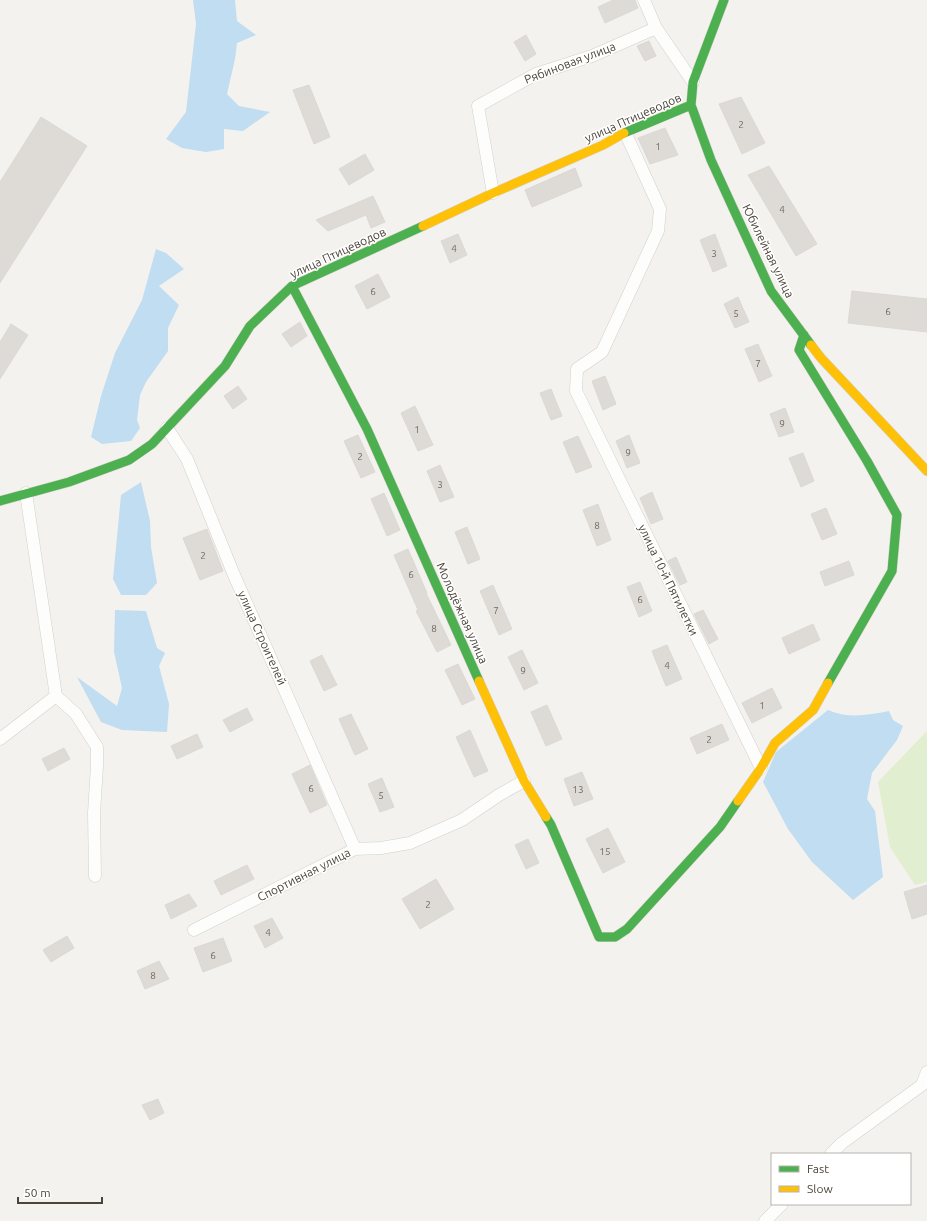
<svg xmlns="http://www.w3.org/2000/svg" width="927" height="1221" font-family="Ubuntu,sans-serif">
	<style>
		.green { fill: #e1eecf }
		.water { fill: #c0ddf1 }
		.building { fill: #dedbd6; stroke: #dcd9d4 }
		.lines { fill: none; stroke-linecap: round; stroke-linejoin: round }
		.street-casing { stroke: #d2d0cb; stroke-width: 13 }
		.fast-casing { stroke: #d3cfc5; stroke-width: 10 }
		.slow-casing { stroke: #d3cfc5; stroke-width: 10 }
		.street { stroke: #fdfdfc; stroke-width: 12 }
		.fast { stroke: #4caf50; stroke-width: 9 }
		.slow { stroke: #ffc107; stroke-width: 9 }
		.labels { text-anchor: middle; stroke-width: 3; stroke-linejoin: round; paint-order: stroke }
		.number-label { font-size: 10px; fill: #706a61 }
		.street-label { font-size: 12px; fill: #4b4439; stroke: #fff }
	</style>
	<rect width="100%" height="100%" fill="#f4f2ee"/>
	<path class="green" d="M927 731V882L915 885 890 847 878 782Z"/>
	<path class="water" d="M193 0H235L237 21 256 35 237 43 235 59 227 94 239 106 270 112 243 131 224 129V149L206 152 182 148 166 139 186 112 196 24Z
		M156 249 166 253 184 269 159 286 179 305 168 328V351L146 382 140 395 137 420 140 428 131 441 102 444 91 437 101 396 115 353 142 300Z
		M141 482 150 521 151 547 157 583 146 595H121L113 579 121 495Z
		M115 610 146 611 157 648 165 653 159 666 169 704 167 732 122 730 101 722 77 677 117 706 122 688 114 652Z
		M828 710C848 719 868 715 889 711L893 720 903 726 897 740 872 773 867 799 875 811 883 877 853 900 812 862 788 829 763 782 776 752Z"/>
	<path class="building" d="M613 0H635L638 8 605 23 598 7Z
		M526 35 536 54 525 61 514 42Z
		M649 41 656 56 645 61 637 46Z
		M309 85 330 137 314 144 293 90Z
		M741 97 765 143 742 154 719 104Z
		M41 117 87 146 0 283V182Z
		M665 128 678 155 650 164 638 138Z
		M365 154 374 170 349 185 339 169Z
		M769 166 817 244 796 256 748 175Z
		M575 168 582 186 532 207 525 190Z
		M373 196 385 222 371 228 366 215 328 231 316 220Z
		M458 234 467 255 450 263 441 241Z
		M715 234 727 266 713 272 700 240Z
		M378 274 390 297 367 309 355 286Z
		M852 291 927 299V332L848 323Z
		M738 297 749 322 735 328 724 304Z
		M300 322 307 336 291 347 282 334Z
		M11 324 28 335 0 379V342Z
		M758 344 772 376 759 382 745 349Z
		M605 376 616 404 603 410 592 381Z
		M238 386 247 399 233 409 224 396Z
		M551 389 562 416 551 420 540 393Z
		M415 406 433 445 418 451 401 413Z
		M785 408 794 432 779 437 770 414Z
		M358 435 375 472 361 478 344 441Z
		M629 435 640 463 627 468 616 441Z
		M578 436 592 467 576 473 563 442Z
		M803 453 814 481 801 487 789 458Z
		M440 465 454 497 440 502 427 471Z
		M652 492 663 519 651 524 640 498Z
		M384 493 400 530 387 536 371 499Z
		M598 504 611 540 597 546 583 510Z
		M826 508 837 534 822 540 811 514Z
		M467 527 480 559 468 564 455 532Z
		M207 529 223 571 200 580 183 538Z
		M408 549 427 593H426L451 645 437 652 416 611 418 610 394 555Z
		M676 557 687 582 680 585 668 561Z
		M849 561 854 575 825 586 820 572Z
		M640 582 652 611 639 617 627 587Z
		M493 585 512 629 499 635 480 591Z
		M703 610 718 639 709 644 694 614Z
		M813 624 820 640 789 654 782 638Z
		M667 645 682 679 666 686 652 651Z
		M522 650 538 683 524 690 508 657Z
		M322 655 337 685 324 691 310 661Z
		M458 664 475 699 462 705 445 670Z
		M772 688 782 708 752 723 742 703Z
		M547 705 562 739 546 746 531 712Z
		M247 708 253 720 230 732 223 720Z
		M351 714 368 749 355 755 339 719Z
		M722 724 729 740 697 754 690 738Z
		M470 730 488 771 474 777 456 737Z
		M197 734 203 747 177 759 171 746Z
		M64 748 70 759 48 771 42 759Z
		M310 765 327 805 310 813 292 774Z
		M582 772 593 799 574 806 564 779Z
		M382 778 394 807 380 812 368 784Z
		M608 828 625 862 603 873 586 839Z
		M528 839 539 863 526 869 515 845Z
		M247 865 254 879 221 895 214 881Z
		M436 879 454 909 420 929 402 899Z
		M927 885V914L912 919 904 892Z
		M189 894 197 906 171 919 165 905Z
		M272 918 283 938 265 948 254 926Z
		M67 936 74 948 51 962 43 950Z
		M223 938 232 961 203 972 194 948Z
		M159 961 169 979 145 989 137 971Z
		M158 1099 164 1113 150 1120 142 1105Z"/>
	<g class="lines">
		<defs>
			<path id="street" d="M644 0 656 28 693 82
				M625 132 660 209 658 231 602 352 577 369 576 391 761 768
				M493 193 478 106 536 74 592 56 656 28
				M167 428 187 459 234 575 355 849
				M26 493 56 696 76 714 97 747V766L94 813 95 876
				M0 739 56 696
				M194 930 355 849 381 848 410 843 462 820 499 795 524 781
				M831 1154 842 1143 922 1085 927 1072
				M765 1221 782 1204"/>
			<path id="fast" d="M724 0 693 82 691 105 711 160 771 291 811 345
				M624 133 691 105
				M292 286 367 429 479 681
				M804 335 799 350 867 461 897 515 892 571 828 683
				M0 501 69 482 129 460 152 444 225 366 250 326 292 286 423 226
				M546 817 551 825 599 937H615L627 929 720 827 738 801"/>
			<path id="slow" d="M423 226 493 193 603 145 624 133
				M811 345 821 358 927 471
				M479 681 524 781 546 817
				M738 801 761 768 775 743 813 710 828 683"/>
		</defs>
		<use href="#street" class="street-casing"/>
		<use href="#fast" class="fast-casing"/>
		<use href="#slow" class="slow-casing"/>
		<use href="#street" class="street"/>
		<use href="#fast" class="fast"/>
		<use href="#slow" class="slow"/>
	</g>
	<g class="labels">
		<g class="number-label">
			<text x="741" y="128">2</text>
			<text x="658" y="150">1</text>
			<text x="782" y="213">4</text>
			<text x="454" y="252">4</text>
			<text x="714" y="257">3</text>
			<text x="373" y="295">6</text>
			<text x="888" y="315">6</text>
			<text x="736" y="317">5</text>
			<text x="758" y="367">7</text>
			<text x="782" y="427">9</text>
			<text x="417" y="433">1</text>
			<text x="628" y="456">9</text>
			<text x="360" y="460">2</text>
			<text x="440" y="488">3</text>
			<text x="597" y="529">8</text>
			<text x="203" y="559">2</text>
			<text x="411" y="578">6</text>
			<text x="640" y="603">6</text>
			<text x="496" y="614">7</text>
			<text x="434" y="632">8</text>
			<text x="667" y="669">4</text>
			<text x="523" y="674">9</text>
			<text x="762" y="709">1</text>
			<text x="709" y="743">2</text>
			<text x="311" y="792">6</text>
			<text x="578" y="793">13</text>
			<text x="381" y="799">5</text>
			<text x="605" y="855">15</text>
			<text x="428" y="908">2</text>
			<text x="268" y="936">4</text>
			<text x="213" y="959">6</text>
			<text x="153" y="979">8</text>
		</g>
		<g class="street-label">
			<text transform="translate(570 63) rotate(-21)" y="4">Рябиновая улица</text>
			<text transform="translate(633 118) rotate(-24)" y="4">улица Птицеводов</text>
			<text transform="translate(768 251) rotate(64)" y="4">Юбилейная улица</text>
			<text transform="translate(338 253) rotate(-25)" y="4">улица Птицеводов</text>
			<text transform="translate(668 580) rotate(64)" y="4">улица 10-й Пятилетки</text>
			<text transform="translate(462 613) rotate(66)" y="4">Молодёжная улица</text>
			<text transform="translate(262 638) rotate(66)" y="4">улица Строителей</text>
			<text transform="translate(304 875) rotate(-27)" y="4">Спортивная улица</text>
		</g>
	</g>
	<rect x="771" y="1153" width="140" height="52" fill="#ffffff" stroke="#b7b4b0"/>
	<rect x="779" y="1166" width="20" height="6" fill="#4caf50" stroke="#b7b4b0"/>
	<text x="807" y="1173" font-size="12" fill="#4b4439">Fast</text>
	<rect x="779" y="1186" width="20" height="6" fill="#ffc107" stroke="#b7b4b0"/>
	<text x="807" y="1193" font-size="12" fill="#4b4439">Slow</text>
	<path d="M18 1197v6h84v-6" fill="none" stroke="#4b4439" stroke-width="2"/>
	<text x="24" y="1197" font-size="12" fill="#4b4439" stroke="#ffffff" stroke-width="3" paint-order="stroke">50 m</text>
</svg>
